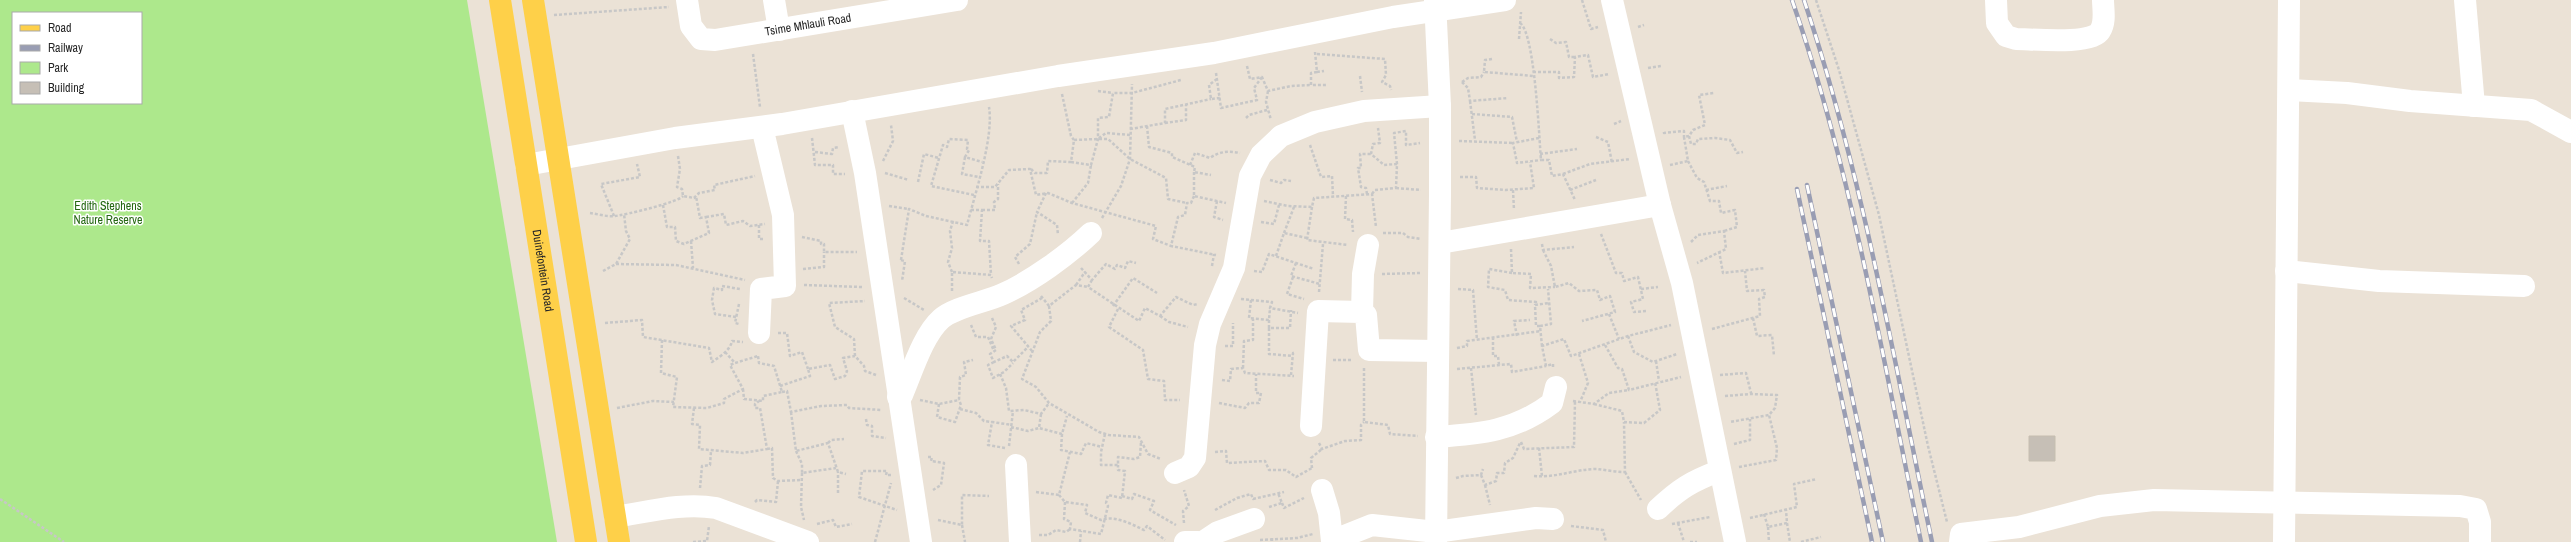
<svg xmlns="http://www.w3.org/2000/svg" width="2571" height="542" font-family="'Archivo Narrow',sans-serif">
	<style>
		.green { fill: #ade88c; fill-rule: evenodd }
		.building { fill: #c6bfb6; stroke: #c6beb0 }
		.lines { fill: none; stroke-linecap: round; stroke-linejoin: round }
		.path { stroke: #c7c7c7; stroke-width: 2.5; stroke-dasharray: 3 2; stroke-linecap: butt }
		.minor { stroke: #fff; stroke-width: 22 }
		.major { stroke: #fed049; stroke-width: 22 }
		.rail-casing { stroke: #999db3; stroke-width: 4.5 }
		.rail { stroke: #fff; stroke-width: 3; stroke-dasharray: 9; stroke-linecap: butt }
		.labels { text-anchor: middle; stroke-width: 3; stroke-linejoin: round; paint-order: stroke }
		.street-label { font-size: 12px; fill: #272727; stroke: #fff }
		.park-label { font-size: 12px; fill: #256812; stroke: #fff }
	</style>
	<rect width="100%" height="100%" fill="#ebe2d6"/>
	<path class="green" d="M0 0H467L557 542H0ZM13 13H141V103H13Z"/>
	<path class="building" d="M2029 436H2055V461H2029Z"/>
	<g class="lines">
		<path class="path" d="M1582 0 1591 29 1598 27
			M1816 0 1839 70 1879 215 1928 446 1947 522
			M554 15 669 7
			M1520 23C1535 33 1539 137 1541 160H1549L1552 176 1563 174 1575 200
			M1638 27 1644 25
			M1519 39 1521 12
			M1550 39 1556 43 1566 42 1569 57H1575
			M1315 52 1317 72 1324 71
			M753 54 760 107
			M1317 54 1385 59 1386 75 1382 82 1390 86 1391 90
			M1492 59 1485 60 1484 72 1534 76
			M1247 66 1250 79 1262 77 1268 91 1291 86 1311 85
			M1648 68 1661 66
			M1317 72 1311 73V85H1326
			M1533 72H1559V78L1574 77 1575 57 1588 55 1593 77 1609 74
			M1216 73 1221 108 1257 100 1254 88 1262 77
			M1360 76 1362 92
			M1217 79 1209 85 1211 99 1220 98
			M1462 82 1468 88 1470 101 1508 98
			M1462 82 1468 78 1481 77 1484 72
			M1098 91 1113 93
			M1268 91 1266 102 1271 120
			M1062 94 1071 136 1074 140
			M1470 101 1475 140
			M1472 114 1512 117 1517 142
			M1246 118 1249 115 1267 110
			M1165 123 1186 120V105
			M1614 124 1621 121
			M1147 126 1149 147 1172 153V157L1195 167 1194 172 1211 175
			M1130 129 1165 123V109L1211 99
			M1664 132V133L1684 131V137
			M1689 136 1691 144H1696L1698 139 1715 138 1730 140 1737 153 1743 152
			M1596 137 1608 142 1612 163
			M812 138 815 165H833V174H845
			M1539 138 1513 143 1517 163 1541 160
			M1099 139H1108L1130 159 1166 178 1168 199 1187 203
			M1459 141 1513 143
			M1310 145 1321 177 1332 176 1333 196
			M815 152 832 154 833 148 839 147
			M1540 154 1577 149
			M678 156 680 169 677 187 682 189 683 196 694 198 699 193 715 190 714 185 755 176
			M965 157 962 174 979 177
			M883 161 893 141 891 125
			M1688 161 1697 178 1704 182 1710 201H1719L1721 213 1735 210 1737 227 1724 231
			M1071 162 1091 165 1098 139V118L1109 117 1113 93H1132L1181 80
			M1397 164 1394 133 1406 131V145L1420 143
			M1190 165 1195 153 1210 158C1220 151 1229 151 1240 153
			M1670 165 1688 161 1684 137 1689 136 1693 130 1705 125 1699 95 1714 93
			M1031 169 1035 173H1047L1048 161 1071 162 1074 140 1098 139 1106 133 1130 135
			M1194 172V196L1226 203
			M885 173 909 180
			M1563 174 1590 164 1630 159
			M1460 177H1476L1477 188 1506 190 1534 188 1530 162
			M1270 180 1281 183 1284 180 1291 181
			M918 182 924 154 939 158
			M976 187H995L1009 170 1030 169 1036 195 1048 193 1072 203 1156 226 1153 239 1171 246
			M1396 188 1421 190
			M1513 190 1514 210
			M1570 190 1596 180
			M1706 190 1727 186
			M1046 193 1037 212 1057 225 1058 235
			M1367 194 1366 188 1361 187 1358 168H1361L1360 154H1371
			M1372 194 1375 190 1396 188 1397 164 1384 165 1371 154 1373 144 1380 143 1378 128
			M974 195 931 186 943 145 947 147 949 139 968 140 967 149 969 150 965 157 982 162
			M1194 196 1191 203H1187L1185 215 1178 217 1171 246 1216 255
			M1346 196 1345 219 1352 220 1353 232
			M1217 201 1214 217 1223 220
			M1264 201 1288 206 1312 207 1314 198 1372 194 1376 227
			M1072 203 1088 183 1091 165
			M663 205 667 227H675L676 241 684 244 709 233 706 217 700 218 696 196
			M889 206 909 209
			M1312 207 1307 240 1348 245
			M971 210H982L980 241H989L991 275
			M982 210H995L994 202 998 199V184
			M590 213C598 214 607 217 615 216 625 215 679 202 683 196
			M614 216 601 184 640 177 637 164
			M706 217 724 214 726 225 743 221 750 226 765 224
			M1102 218 1121 186 1130 159 1132 84
			M1261 222 1274 224 1279 205
			M759 225V239H764
			M1284 233 1294 207
			M1383 233H1403L1408 237 1421 239
			M1601 234 1616 273H1622L1624 281 1638 277 1643 299 1631 302 1634 312 1647 311
			M802 237 821 241V244H824V252H857
			M691 241 693 268
			M1691 242 1698 235 1724 231 1726 249 1697 263
			M1542 244 1543 250 1574 247
			M1511 249 1512 273 1531 274 1530 288 1555 287
			M1543 250 1551 266 1555 287 1569 283 1579 291 1597 290 1600 300 1610 296 1615 312 1582 321
			M1719 251 1723 273 1765 268
			M1276 256 1284 233 1307 238
			M901 260 909 209 926 216 967 225C975 194 994 137 989 107
			M901 260 905 261 902 281
			M1296 263 1291 276 1320 284
			M616 264 676 265 745 280
			M1019 264 1015 257 1030 244 1037 212
			M1212 266 1214 254
			M1081 268 1092 280 1106 264 1115 269 1117 265 1125 268 1128 261 1136 263
			M803 269 824 267V252
			M603 271 616 264 630 239 626 231 624 214
			M1254 271 1262 272 1269 254 1314 269
			M952 272 948 262 952 248 950 231 953 221
			M1512 273 1489 269 1488 287 1505 290 1508 300 1536 302 1535 305
			M1382 274 1421 273
			M1293 277 1287 294 1304 299
			M1092 280 1088 287 1139 321 1145 308 1160 316 1176 297 1193 305 1198 304
			M804 285 862 287
			M1076 285 1085 272
			M1458 289 1473 290 1477 340
			M1641 289 1658 287
			M952 291V272L991 275 992 278
			M1319 292 1323 244
			M1041 296 1049 306 1076 285 1088 287
			M904 298 924 310
			M1241 299 1272 302 1270 308 1298 313
			M1251 300 1249 318 1269 320 1270 308
			M739 304 735 323 739 324
			M1049 306 1051 321 1040 332 1022 379 1036 387 1049 403 1099 432 1109 435 1139 437 1148 454 1161 459
			M1113 306 1133 278 1157 293
			M1118 309 1109 327 1143 350 1148 379 1164 381 1165 400H1180
			M1609 314 1619 339
			M1160 316 1169 322 1188 327
			M736 317 715 314 712 300 714 288 722 290V286L740 289
			M992 318 996 327 991 339 996 350 990 354 994 362 1007 356 1013 362 1028 347
			M1753 318 1757 336 1772 335 1774 356
			M1269 320V328H1290L1291 310
			M605 323 642 320 643 337 709 348 712 362C719 357 730 351 732 341L743 342
			M971 325 976 337H988L994 351
			M1540 326H1536L1535 305 1549 303
			M1269 328V354L1293 356
			M1712 329 1760 316 1759 299 1765 297 1764 290 1747 291 1745 271
			M778 333H787L790 356 802 352 808 369
			M1517 336 1514 321 1530 320
			M1628 336 1634 352 1653 362 1677 354
			M1493 337V356H1498L1499 365
			M662 340 661 373 677 377 673 407 707 408 724 403V399L743 389 730 365 735 363
			M1605 345 1618 368 1622 369 1629 390 1681 377
			M1225 346H1233V323
			M1542 346 1540 326 1551 324 1548 289
			M1457 348 1467 346V341L1541 331
			M1032 351 1011 326 1025 320 1021 310 1042 298
			M725 352 735 363 758 356
			M1579 354 1588 383 1580 402
			M855 356 854 339 835 327 829 303 865 301
			M1333 360H1352
			M1656 361 1659 381
			M994 362 988 365 993 378 1004 372 1013 363
			M1553 367V364L1546 366 1542 346 1564 339 1571 356 1628 336 1671 325
			M1243 368 1244 341 1253 340V319
			M1364 368V422L1388 425 1390 434 1418 436
			M1471 368 1476 415
			M1457 369 1511 364 1512 372 1546 366
			M1000 374 1006 388 1009 411 1024 410 1041 414 1049 403
			M1291 375 1293 353H1295
			M1720 375 1746 373 1751 393
			M1222 380 1230 381 1231 369 1243 368 1245 373 1294 376
			M780 386 810 376 808 369 830 365 835 379 845 376 847 371 843 358 855 356 864 366 865 371 876 375
			M743 389 744 399 763 401V396L782 392 774 366 759 363 758 356
			M782 392 787 391 791 412 821 406 847 405 849 408 882 410
			M1725 396 1751 394 1777 395 1775 408 1769 415 1730 422
			M920 400 939 404 959 400 960 377 966 375 964 362 973 360
			M1573 401 1594 404 1609 393 1629 390
			M1219 403 1245 408 1249 403H1259L1261 393H1256V374
			M939 404 937 417 955 422 961 405 959 400
			M1594 404 1622 411 1624 422 1644 423 1660 410 1655 382
			M617 408 653 401 674 402
			M694 408 692 424 700 425 699 449 743 453 767 449 760 408H755V404L759 401
			M960 409 976 413 984 421 992 422
			M791 412 796 451 828 443 838 472 846 474
			M1041 414 1039 428 1062 434 1067 416
			M866 419 867 425 872 426V436L886 438
			M1011 427 1028 431 1039 428
			M1062 434 1061 450 1081 454 1086 443 1102 447
			M1105 434 1101 452V465H1118V457L1134 459 1140 457 1141 442
			M1521 442 1524 449 1574 447 1575 401
			M828 443 831 440 844 439
			M1319 443 1322 449 1345 441 1361 440V425L1364 422
			M1734 444 1750 440V419
			M1009 446 1013 411
			M1005 448 988 445 992 422 1012 425
			M1539 448 1542 476
			M767 449 772 448 773 478 778 481 802 480
			M796 451 802 464V473L836 468
			M1215 452 1226 451 1227 463 1265 461 1269 470H1286L1296 477 1312 468
			M928 457H932L931 461 944 463 941 485 933 490
			M1739 467 1776 460 1777 448 1769 415
			M1312 468 1311 458 1322 449
			M1625 472 1641 500
			M802 473 801 507 804 520
			M891 475H886L887 471H862L859 497 897 510
			M1481 475 1485 485 1496 481 1497 473H1504L1505 463 1513 458 1520 443
			M1534 476C1557 478 1575 469 1597 469 1606 470 1616 472 1625 472L1624 422
			M1456 478 1463 476 1481 475 1483 469
			M1485 485 1490 505
			M700 488 702 466 710 465 711 451
			M1036 492 1059 495 1070 452
			M838 493V472
			M1059 495 1065 502 1087 505 1085 513 1101 520C1115 515 1131 524 1144 530L1147 526 1165 540
			M1122 496 1132 499 1134 494 1154 501 1150 510 1176 525
			M0 499 64 542
			M755 502 757 500 776 502 778 481
			M1065 502 1064 519 1071 522 1070 529 1101 534 1108 506 1106 503 1108 495 1122 498 1125 471 1118 470V465
			M1282 503 1284 508 1304 498
			M1269 507 1282 503 1278 493
			M1215 510 1237 498 1251 494 1253 499 1284 492
			M1764 514 1768 527 1787 523 1786 510
			M1750 518 1797 507 1794 484 1817 479
			M938 520 962 525V495L989 496
			M1184 523 1183 511 1189 506 1184 490
			M1678 523 1684 542
			M1787 523 1790 542
			M817 524 833 520 836 527 852 524
			M1672 524 1710 517
			M962 525 965 542
			M1571 526 1603 530 1606 542
			M1768 527 1769 542
			M1039 535H1048L1056 530 1066 532 1070 529
			M1272 538V542
			M1260 540 1297 538 1313 534
			M693 542 707 541 709 526
			M875 542 891 483
			M1080 542 1081 531
			M1690 542H1697
			M1801 542 1821 537"/>
		<g class="minor">
			<path id="s1" d="M687 0 691 26 701 39 715 40 957 0"/>
			<path d="M774 0 779 30"/>
			<path d="M1435 0 1440 106V194L1436 542"/>
			<path d="M1612 0 1660 205 1682 283 1735 542"/>
			<path d="M1996 0 1997 23 2006 36 2016 39C2032 39 2092 45 2100 31 2106 22 2103 9 2103 0"/>
			<path d="M2465 0 2474 106"/>
			<path d="M2289 90 2347 93 2410 101 2531 110 2571 132"/>
			<path d="M852 111 865 173 921 542"/>
			<path d="M526 165 675 138 782 124 1058 76 1214 53 1393 17 1505 0"/>
			<path d="M1440 243 1660 205"/>
			<path d="M2286 271 2379 281 2524 286"/>
			<path d="M1362 312 1363 274 1368 245"/>
			<path d="M759 333 761 289 785 286 783 215 762 127"/>
			<path d="M898 397 902 395C912 372 923 335 941 319 954 307 986 302 1003 294 1032 281 1068 255 1091 233"/>
			<path d="M1311 426 1318 311 1362 312 1366 315 1369 350 1438 351"/>
			<path d="M1436 437C1481 434 1515 431 1552 403L1556 387"/>
			<path d="M1016 465 1020 542"/>
			<path d="M1175 473 1189 467 1195 458 1205 345 1210 324 1234 268 1250 176 1261 155 1281 136 1315 122 1364 111 1440 106"/>
			<path d="M1322 490 1329 513 1332 541 1372 525 1436 532 1536 518 1553 519"/>
			<path d="M1658 509C1679 489 1692 481 1719 471"/>
			<path d="M615 517C648 512 683 502 716 508L808 542"/>
			<path d="M1185 542H1198"/>
			<path d="M1203 542 1218 532 1254 519"/>
			<path d="M1960 542 1961 534 2019 527 2100 506 2154 500 2460 506 2476 509 2480 522V542"/>
			<path d="M2284 542 2289 0"/>
		</g>
		<g class="major">
			<path id="s2" d="M500 0 586 542"/>
			<path d="M533 0 619 542"/>
		</g>
		<defs>
			<path id="rail" d="M1792 0C1853 175 1883 361 1921 542
				M1804 0C1863 176 1894 361 1932 542
				M1807 185 1883 542
				M1797 189 1872 542"/>
		</defs>
		<use href="#rail" class="rail-casing"/>
		<use href="#rail" class="rail"/>
	</g>
	<g class="labels">
		<g class="street-label">
			<text dy="4" stroke="none"><textPath href="#s1" startOffset="151">Tsime Mhlauli Road</textPath></text>
			<text dy="4" stroke="none"><textPath href="#s2" startOffset="274">Duinefontein Road</textPath></text>
		</g>
		<g class="park-label">
			<text x="108" y="210">Edith Stephens<tspan x="108" dy="14">Nature Reserve</tspan></text>
		</g>
	</g>
	<rect x="12" y="12" width="130" height="92" fill="#ffffff" stroke="#a9a9a9"/>
	<rect x="20" y="25" width="20" height="6" fill="#fed049" stroke="#a9a9a9"/>
	<text x="48" y="32" font-size="12" fill="#272727">Road</text>
	<rect x="20" y="45" width="20" height="6" fill="#999db3" stroke="#a9a9a9"/>
	<text x="48" y="52" font-size="12" fill="#272727">Railway</text>
	<rect x="20" y="62" width="20" height="12" fill="#ade88c" stroke="#a9a9a9"/>
	<text x="48" y="72" font-size="12" fill="#272727">Park</text>
	<rect x="20" y="82" width="20" height="12" fill="#c6bfb6" stroke="#a9a9a9"/>
	<text x="48" y="92" font-size="12" fill="#272727">Building</text>
</svg>
